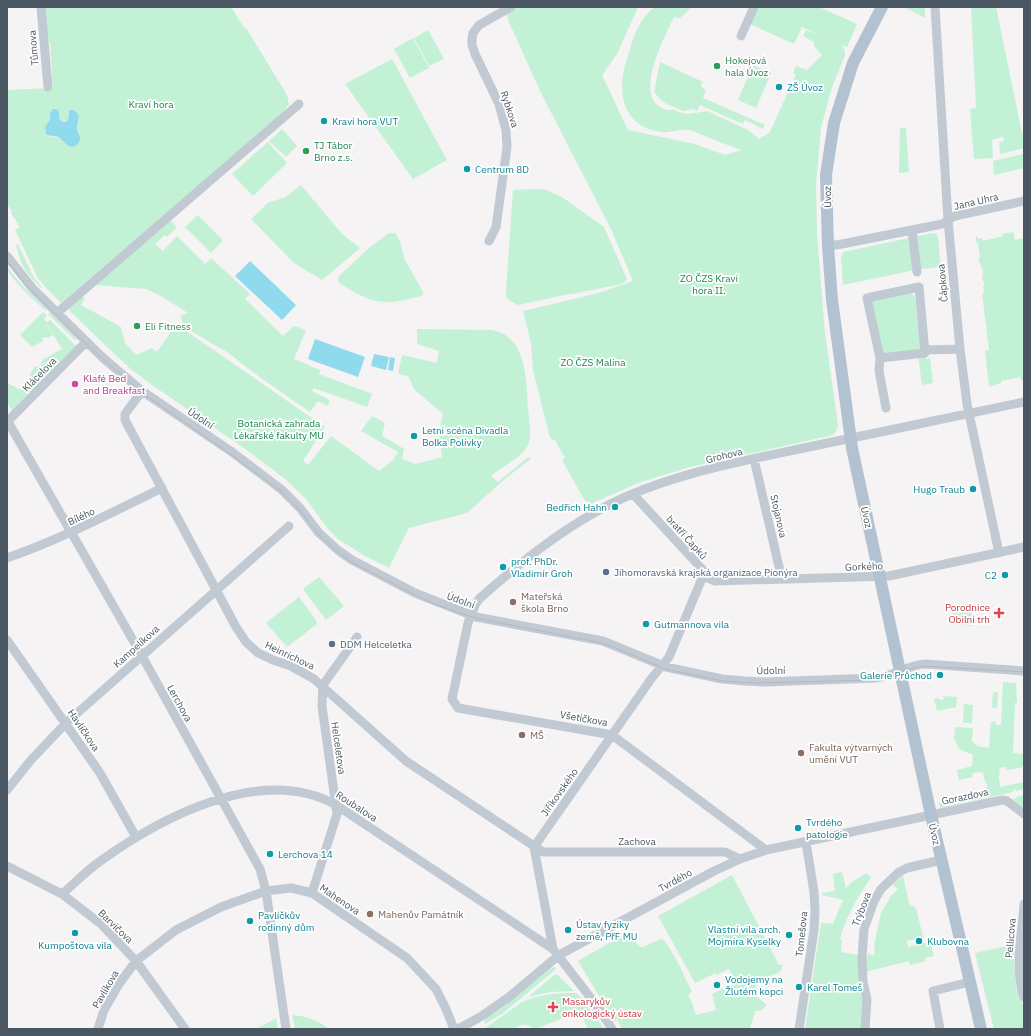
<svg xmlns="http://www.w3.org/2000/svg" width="1031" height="1036" font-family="'IBM Plex Sans',sans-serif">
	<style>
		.green { fill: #c3f1d5; fill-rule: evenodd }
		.water { fill: #90daee }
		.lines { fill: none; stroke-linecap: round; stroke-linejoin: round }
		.minor { stroke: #c1cad2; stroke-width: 9 }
		.major { stroke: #b3c2d1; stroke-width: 12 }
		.tram { stroke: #b5b8bd; stroke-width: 1 }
		.leisure-dot { fill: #2e9e5b; stroke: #fff; stroke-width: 1.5 }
		.culture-dot { fill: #0f9aa8; stroke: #fff; stroke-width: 1.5 }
		.hotel-dot { fill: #d1479c; stroke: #fff; stroke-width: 1.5 }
		.service-dot { fill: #5c6f8a; stroke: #fff; stroke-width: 1.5 }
		.education-dot { fill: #8d6e63; stroke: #fff; stroke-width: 1.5 }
		.health-dot { fill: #e0444e; stroke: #fff; stroke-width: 1.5 }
		.labels { text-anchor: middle; stroke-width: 3.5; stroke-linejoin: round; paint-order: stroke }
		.street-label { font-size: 10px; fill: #4a5661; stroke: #fff }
		.leisure-label { font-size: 10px; fill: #27864d; stroke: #fff; text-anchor: start }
		.culture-label { font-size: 10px; fill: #0d838f; stroke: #fff; text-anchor: start }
		.park-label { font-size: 10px; fill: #17864f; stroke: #fff }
		.hotel-label { font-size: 10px; fill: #b23c85; stroke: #fff; text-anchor: start }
		.service-label { font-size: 10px; fill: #4e5e75; stroke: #fff; text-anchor: start }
		.education-label { font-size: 10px; fill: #785e54; stroke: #fff; text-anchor: start }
		.health-label { font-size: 10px; fill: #be3a42; stroke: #fff; text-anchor: end }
	</style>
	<rect width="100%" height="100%" fill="#f5f3f3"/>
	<path class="green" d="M45 7H231L245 29 246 28 287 95 289 104 282 114 61 303 47 289 38 278 15 230 20 227 11 213 12 212 7 204V90L53 88 50 42 48 41ZM59 112V118L62 122H66L68 120V112L79 120 77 127 80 135 66 145 61 138 49 136 45 127Z
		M519 7H638L617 54 602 75 628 130 695 144 725 155 742 150C730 146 717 141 705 136 700 134 694 131 688 130 679 129 670 133 661 132 622 127 616 91 627 59 633 40 637 20 655 7H692L680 18 674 17C665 36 638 86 657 105 662 109 668 112 674 109L678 112 689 114 707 111 748 130 759 139 770 132 796 74 793 73 796 66 807 70 822 55 814 46V42L803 36 806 30 822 36 802 27 794 44 750 24 758 7H819L857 24 847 47 842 45 845 51V55L831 90 821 128 816 185 817 234 825 333 838 425 837 429 833 435 690 467 641 482 606 497 589 505 587 501H585L562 460 565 458 555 440 551 439 550 438 533 370 531 343 523 311 599 293 633 281 611 229 541 93 509 22 507 15 508 13Z
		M904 7H925V18Z
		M971 7H996L1022 133H1024V148L1000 154 999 142 1004 141 1003 137 992 140 993 158 974 159 970 109 976 108Z
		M428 30 444 59 429 66 414 38Z
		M413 38 429 68 410 78 394 49Z
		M392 59 447 160 413 179 345 84Z
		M660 62 703 82 701 85 702 88 706 90 703 98 765 125 763 129 745 120 743 124 700 105 697 111 693 109 683 111 663 102 654 92Z
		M753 65 771 73 756 108 738 100Z
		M900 128H906L909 172 899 173Z
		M282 129 297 146 286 157 269 141Z
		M268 142 287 163 253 196 232 174Z
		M1024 154V168L994 175 993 161Z
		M301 185 342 234 360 248 322 280 294 263 251 219 269 202 284 198Z
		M538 189 546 190 562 197 604 227 627 279 622 284 577 293 569 294 518 305 509 300 506 296V290L513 190Z
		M198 215 223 240 211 253 185 227Z
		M169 221H171L177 227 167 237 165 235 155 244 163 251 177 236 205 264 211 258 250 294 245 299 283 336 294 326 306 330 294 359 320 370 319 374 372 394 367 407 314 388 312 391 326 398 330 401 327 406 318 401 310 412 261 378 227 352 216 346 183 326 181 315 188 313 161 296 146 289 95 285Z
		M1013 232 1015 240 1024 238V380H1021L1020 377 1001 381V383L989 387 985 351 989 350 982 293H984L983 286 984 285V281L982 280 983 271 978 259 980 258 978 243 976 242V237H978V239L982 238 983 241 1003 236 1002 234Z
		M389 233H395L400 241 404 258 423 292 422 296C411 298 397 303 385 302 369 302 352 291 339 283L338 277 369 248Z
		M933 233 937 234 938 238 941 268 940 267 920 269 843 285 841 257 843 252Z
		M18 244 34 278 42 287 41 288C25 272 21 266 16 245Z
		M7 267 20 283 46 309 45 310C37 303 7 276 7 267Z
		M912 293 915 298 918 327 921 329V346L919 350 885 354 882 352 871 302 874 298Z
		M80 295 85 298 81 305 121 327 125 343 136 355 152 348 157 352 176 324 325 427 303 461 308 465 331 436 379 471 393 460 398 452 361 431 372 416 385 423 382 436 404 449 402 459 416 464 442 457 439 432 443 414 414 389 408 376 398 374 402 355 437 363 439 351 417 344V329L491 330C527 335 526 380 528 408 529 419 532 435 528 445 523 457 500 468 491 476L498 482 528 457 531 459 506 478 467 513 409 528 389 568 365 556 338 539 327 528 307 500 285 479 244 448 152 385 133 371 107 347 67 308Z
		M43 312 47 316 44 319 46 321V324L53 335 48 338 46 337 43 338 42 337 43 341 32 347 20 335Z
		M50 312 77 339 75 340 48 314Z
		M50 320 76 346 49 373 41 365 42 360 62 349 46 323Z
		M918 356H926V359L930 358 933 383 922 385Z
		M40 366 48 374 30 393 24 386 34 367Z
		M7 383 21 390 23 388 28 394 12 411 7 402Z
		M319 577 344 606 326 620 303 589Z
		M299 597 316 620 317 624 287 647 266 623Z
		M972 612 971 626 951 624V613Z
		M1003 682 1016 683 1017 702 1015 703 1013 753 1024 754V766L1020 768 1007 770 1006 767 999 768 1000 775 998 776 999 777 1000 787 1024 782V789L1016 791 1015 789 1013 790V792L940 808 939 803 973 796V795H977L987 792 986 787 988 786H987L985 780H984L983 773 980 772 972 773 973 777 959 780 957 770 972 766 973 755 959 749 954 738 955 727 973 728 972 741 977 746 989 748 991 722H996V725H1001Z
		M993 692H998L997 708H992Z
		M943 696 957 697 956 707 937 711 934 699 938 698 941 700 944 699Z
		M964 704 973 705 972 723H963Z
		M1024 795V808L1013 799 1016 798V797Z
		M842 872 846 888 852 882 866 873 871 877C858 897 846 916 840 939L842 941 841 952 859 955 863 999 862 1029H805L821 923 833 924 843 900 822 895V893L835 891 833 874Z
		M732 875 778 963 772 967 777 964 782 965V970C777 975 773 974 767 977 761 981 756 986 751 991L767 1005 762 1010 755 1011 750 1029H622L617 1019 614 1021 578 961 630 931C642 955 640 947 661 939L665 941 676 959 692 992 688 995 692 1003 696 1015 716 1010 712 994 736 983 729 969 717 975 716 973 695 983 658 916Z
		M903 875 909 904 916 908 923 937 907 941 908 947 930 942 934 956 925 958 926 961 910 965 909 961 865 972 864 958H867L868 953 873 956 875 953 874 952 875 950 874 945 881 913 891 896 898 889 892 885Z
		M1015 944 1014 964 1017 988 1024 1010V1029H994L975 953Z
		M556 967 555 970 502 1014 485 1024 484 1022 486 1018 502 1008 551 968Z
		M554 975H558L574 991 550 992 528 997Z
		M564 993H576L584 1000 604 1029H588L580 1011 536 1029H533C527 1023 524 1024 517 1027V1029H484L522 1002C535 996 549 994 564 993Z
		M292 1015C306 1016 318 1020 329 1029H295Z
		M276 1018 278 1029H256Z"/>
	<path class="water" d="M53 109H56L59 112V118L62 122H66L68 120 69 110H74L78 114C80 119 77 123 77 129 78 132 80 135 80 138 80 145 73 149 67 145 64 143 63 140 60 138 56 135 50 137 46 134L45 127 50 120V113Z
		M250 261 296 305 282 320 235 276Z
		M315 339 365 357 358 377 308 359Z
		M374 354 389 357 386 370 371 366Z
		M390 357 395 358 393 371 388 370Z"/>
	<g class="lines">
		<path class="minor" d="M41 7 48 87
			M935 7 948 220 960 349 967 404 999 553
			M741 36 754 7
			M912 230 917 272
			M489 241 496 227 507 147 506 130 499 104 475 54 472 45V38L473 33 479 25 511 7
			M828 246 842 244 942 224 955 216 1024 201
			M7 256 33 289 102 357 142 391 232 452 282 490 300 508 319 533 339 551 352 560 415 593 476 617 603 641 666 667 722 679 745 681 765 682 876 678C893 676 908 665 925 664L1024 671
			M57 313 299 104
			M925 350 960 349
			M880 358 925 353 919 287 867 298 880 358 879 371 886 408
			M142 391 125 414V420L236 627 246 642 258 653 273 660 291 666 314 679 406 761 543 852H725L740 859
			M7 420 142 656 260 869 266 891 286 1029
			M7 422 86 342
			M754 459 780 571V579
			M7 558C61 539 111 513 162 488
			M703 576 715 581 889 576 1024 547
			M7 640 100 773 136 837
			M7 790 31 760 66 723 289 526
			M766 850 612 735 458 708 452 699 468 623 475 605 479 599C519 564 556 533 603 508 660 477 736 462 799 449 874 433 949 418 1024 402
			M7 866 62 894 101 924 136 961 185 1029
			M312 893 337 814 322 706 323 685 357 637
			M62 894C74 884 86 871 99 862 160 818 262 763 336 805L553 949 600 1010 612 1029
			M1024 904C1022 936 1014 965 1024 997
			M553 949 534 847 651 679 669 657 703 576V570L633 494
			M98 1029 104 1010 119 984 136 961 176 930 221 907 266 891 291 888 312 893 407 958 436 989 446 1009 454 1029
			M458 1029 482 1016 509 997 559 955 714 871 740 859 766 850 1002 800 1007 801 1024 814
			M799 1029 814 930 815 911 814 892 806 842
			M865 1029 867 999 863 982 862 958 864 929 874 901 881 889 899 872 907 868 941 860
			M940 1029 933 991 970 982"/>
		<path class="major" d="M882 7 853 63 834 123 826 175 828 246 832 300 852 448 931 815 981 1029"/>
		<path class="tram" d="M7 261 23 282 85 343 141 392 230 454 281 491 299 509 318 534 338 552 351 562 407 591 434 604 475 618 597 642 611 646 665 669 723 681 756 683 873 680C890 679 905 669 922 666L1024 672"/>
	</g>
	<g class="leisure-dot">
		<circle cx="717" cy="66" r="4"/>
		<circle cx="306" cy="151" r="4"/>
		<circle cx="137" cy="326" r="4"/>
	</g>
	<g class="culture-dot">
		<circle cx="779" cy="87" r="4"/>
		<circle cx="324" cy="121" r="4"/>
		<circle cx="467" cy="169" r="4"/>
		<circle cx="414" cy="436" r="4"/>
		<circle cx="973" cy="489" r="4"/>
		<circle cx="615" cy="507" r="4"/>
		<circle cx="503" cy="567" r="4"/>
		<circle cx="1005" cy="575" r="4"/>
		<circle cx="646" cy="624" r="4"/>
		<circle cx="940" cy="675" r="4"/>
		<circle cx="798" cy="828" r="4"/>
		<circle cx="270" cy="854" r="4"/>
		<circle cx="250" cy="921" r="4"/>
		<circle cx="568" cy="930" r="4"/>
		<circle cx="75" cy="933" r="4"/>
		<circle cx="789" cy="935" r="4"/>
		<circle cx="919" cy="941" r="4"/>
		<circle cx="717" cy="985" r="4"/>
		<circle cx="799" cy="987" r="4"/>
	</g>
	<circle class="hotel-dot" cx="75" cy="384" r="4"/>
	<g class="service-dot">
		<circle cx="606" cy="572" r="4"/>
		<circle cx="332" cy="644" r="4"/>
	</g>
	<g class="education-dot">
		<circle cx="513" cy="602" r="4"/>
		<circle cx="522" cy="735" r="4"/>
		<circle cx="801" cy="753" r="4"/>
		<circle cx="370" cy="914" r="4"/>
	</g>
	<g class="health-dot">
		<path d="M997 607h4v4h4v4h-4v4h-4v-4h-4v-4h4z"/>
		<path d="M551 1001h4v4h4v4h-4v4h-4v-4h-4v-4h4z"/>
	</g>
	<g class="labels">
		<g class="street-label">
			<text transform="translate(33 48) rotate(-95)" y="4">Tůmova</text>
			<text transform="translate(510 109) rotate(72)" y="4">Rybkova</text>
			<text transform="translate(827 197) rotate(-91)" y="4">Úvoz</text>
			<text transform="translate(976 201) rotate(-13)" y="4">Jana Uhra</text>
			<text transform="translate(942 283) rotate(-95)" y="4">Čápkova</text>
			<text transform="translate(39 374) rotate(-45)" y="4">Klácelova</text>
			<text transform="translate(201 418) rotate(34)" y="4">Údolní</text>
			<text transform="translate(724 455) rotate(-14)" y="4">Grohova</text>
			<text transform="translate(81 516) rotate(-25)" y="4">Bílého</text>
			<text transform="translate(779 516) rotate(77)" y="4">Stojanova</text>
			<text transform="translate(867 517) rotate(78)" y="4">Úvoz</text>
			<text transform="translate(687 537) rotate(48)" y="4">bratří Čapků</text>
			<text transform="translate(864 566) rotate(-2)" y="4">Gorkého</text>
			<text transform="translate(461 600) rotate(20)" y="4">Údolní</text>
			<text transform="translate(136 646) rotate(-42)" y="4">Kampelíkova</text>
			<text transform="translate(290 655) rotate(25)" y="4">Heinrichova</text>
			<text transform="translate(771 670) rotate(-1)" y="4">Údolní</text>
			<text transform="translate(180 703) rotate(61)" y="4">Lerchova</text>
			<text transform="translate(584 718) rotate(10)" y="4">Všetičkova</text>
			<text transform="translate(84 730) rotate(56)" y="4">Havlíčkova</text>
			<text transform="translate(339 748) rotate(82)" y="4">Helceletova</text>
			<text transform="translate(559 792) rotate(-55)" y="4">Jiříkovského</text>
			<text transform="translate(965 796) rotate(-12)" y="4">Gorazdova</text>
			<text transform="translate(357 806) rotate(33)" y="4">Roubalova</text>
			<text transform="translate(935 834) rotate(77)" y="4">Úvoz</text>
			<text x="637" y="845">Zachova</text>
			<text transform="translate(675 880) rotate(-29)" y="4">Tvrdého</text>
			<text transform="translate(340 899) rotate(34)" y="4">Mahenova</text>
			<text transform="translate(861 909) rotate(-69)" y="4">Trýbova</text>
			<text transform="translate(116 926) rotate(44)" y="4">Barvičova</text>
			<text transform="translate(801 934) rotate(-84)" y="4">Tomešova</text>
			<text transform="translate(1010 938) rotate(-85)" y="4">Pellicova</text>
			<text transform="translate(105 989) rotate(-60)" y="4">Pavlíkova</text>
		</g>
		<g class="leisure-label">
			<text x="725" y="64">Hokejová<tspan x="725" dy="12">hala Úvoz</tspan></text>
			<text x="314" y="149">TJ Tábor<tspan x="314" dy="12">Brno z.s.</tspan></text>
			<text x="145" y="330">Eli Fitness</text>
		</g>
		<g class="culture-label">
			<text x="787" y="91">ZŠ Úvoz</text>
			<text x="332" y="125">Kraví hora VUT</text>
			<text x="475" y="173">Centrum 8D</text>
			<text x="422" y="434">Letní scéna Divadla<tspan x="422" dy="12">Bolka Polívky</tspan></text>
			<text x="965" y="493" text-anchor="end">Hugo Traub</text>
			<text x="607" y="511" text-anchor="end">Bedřich Hahn</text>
			<text x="511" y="565">prof. PhDr.<tspan x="511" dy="12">Vladimír Groh</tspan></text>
			<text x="997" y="579" text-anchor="end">C2</text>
			<text x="654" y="628">Gutmannova vila</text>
			<text x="932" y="679" text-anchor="end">Galerie Průchod</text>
			<text x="806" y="826">Tvrdého<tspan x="806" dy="12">patologie</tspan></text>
			<text x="278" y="858">Lerchova 14</text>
			<text x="258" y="919">Pavlíčkův<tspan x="258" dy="12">rodinný dům</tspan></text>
			<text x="576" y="928">Ústav fyziky<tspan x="576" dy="12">země, PřF MU</tspan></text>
			<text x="781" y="933" text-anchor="end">Vlastní vila arch.<tspan x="781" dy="12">Mojmíra Kyselky</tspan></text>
			<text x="927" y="945">Klubovna</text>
			<text x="75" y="949" text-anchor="middle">Kumpoštova vila</text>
			<text x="725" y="983">Vodojemy na<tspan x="725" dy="12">Žlutém kopci</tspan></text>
			<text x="807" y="991">Karel Tomeš</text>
		</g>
		<g class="park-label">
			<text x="151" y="108">Kraví hora</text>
			<text x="709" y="282">ZO ČZS Kraví<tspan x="709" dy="12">hora II.</tspan></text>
			<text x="593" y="366">ZO ČZS Malina</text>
			<text x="279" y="427">Botanická zahrada<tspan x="279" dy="12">Lékařské fakulty MU</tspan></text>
		</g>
		<g class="hotel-label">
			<text x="83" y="382">Klafé Bed<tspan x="83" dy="12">and Breakfast</tspan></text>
		</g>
		<g class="service-label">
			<text x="614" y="576">Jihomoravská krajská organizace Pionýra</text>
			<text x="340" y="648">DDM Helceletka</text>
		</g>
		<g class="education-label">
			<text x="521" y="600">Mateřská<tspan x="521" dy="12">škola Brno</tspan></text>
			<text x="530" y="739">MŠ</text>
			<text x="809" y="751">Fakulta výtvarných<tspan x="809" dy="12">umění VUT</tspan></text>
			<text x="378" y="918">Mahenův Památník</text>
		</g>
		<g class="health-label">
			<text x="990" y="611">Porodnice<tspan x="990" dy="12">Obilní trh</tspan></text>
			<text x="562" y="1005" text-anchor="start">Masarykův<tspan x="562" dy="12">onkologický ústav</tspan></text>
		</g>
	</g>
	<rect width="1031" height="1036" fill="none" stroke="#4a5661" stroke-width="16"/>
</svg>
